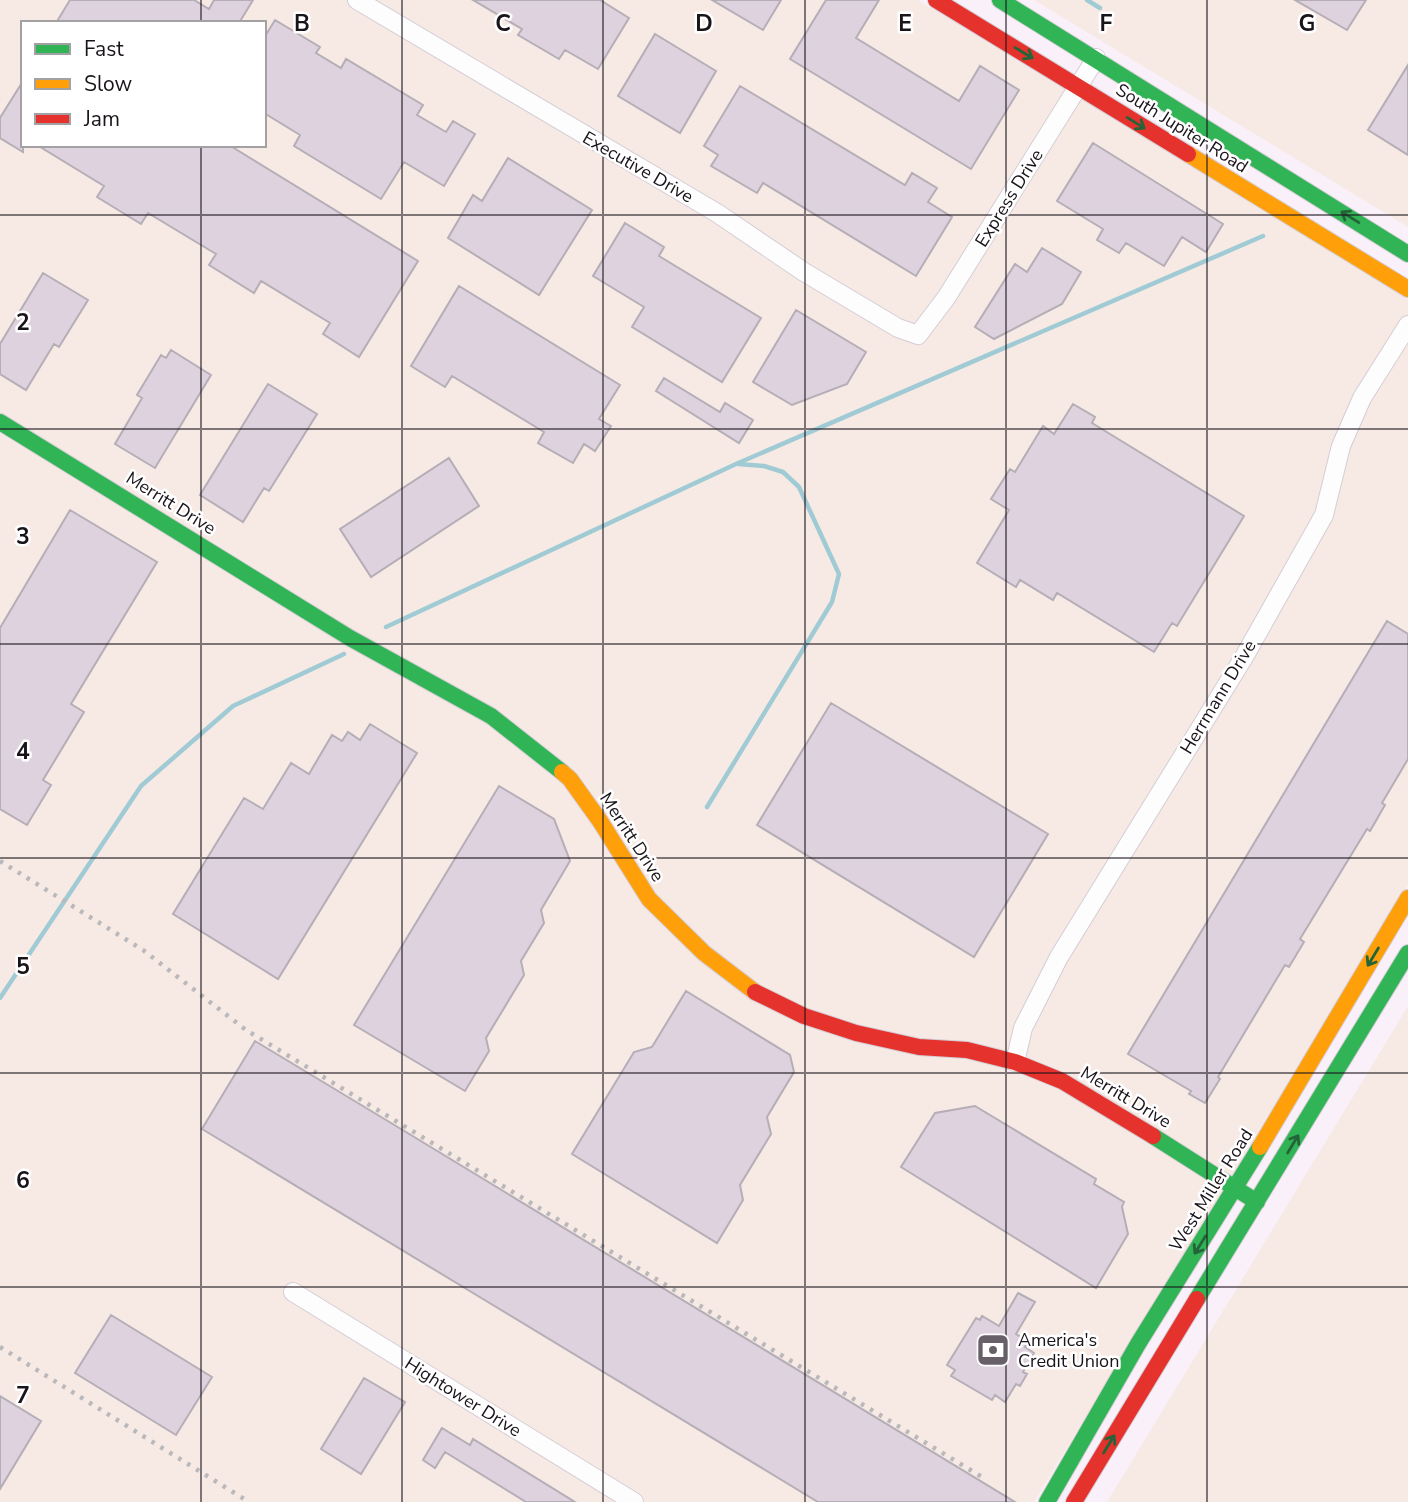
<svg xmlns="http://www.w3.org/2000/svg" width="1408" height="1502" font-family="'Nunito Sans',sans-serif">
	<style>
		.industrial { fill: #f7eae5; fill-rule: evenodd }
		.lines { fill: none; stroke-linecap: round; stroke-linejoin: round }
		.stream { stroke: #a0cbd4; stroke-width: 4.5 }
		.building { fill: #ded2de; stroke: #b5aeb6; stroke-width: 2 }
		.street-casing { stroke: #d4cdd5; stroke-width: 20 }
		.fast-casing { stroke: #d4cdd5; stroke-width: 18 }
		.slow-casing { stroke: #d4cdd5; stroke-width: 18 }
		.jam-casing { stroke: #d4cdd5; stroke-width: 18 }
		.street { stroke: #fefdfe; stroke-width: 18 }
		.fast { stroke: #30b455; stroke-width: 16 }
		.slow { stroke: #ff9f0a; stroke-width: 16 }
		.jam { stroke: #e5322d; stroke-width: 16 }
		.rail { stroke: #bab8ba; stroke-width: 4.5; stroke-dasharray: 3.5 7; stroke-linecap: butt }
		.oneway { stroke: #246438 }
		.grid { fill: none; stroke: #19131a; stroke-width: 2; stroke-opacity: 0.55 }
		.labels { text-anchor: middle; stroke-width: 5; stroke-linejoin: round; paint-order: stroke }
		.street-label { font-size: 18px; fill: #19131a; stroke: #fff }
		.poi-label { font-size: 18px; fill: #19131a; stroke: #fff; text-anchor: start }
		.grid-label { font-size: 23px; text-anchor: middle; font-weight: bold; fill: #19131a; stroke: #fff; stroke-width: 5; stroke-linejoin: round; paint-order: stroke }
	</style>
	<rect width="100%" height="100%" fill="#faf0fa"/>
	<path class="industrial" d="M0 0H918L1408 298V885L1034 1502H0ZM23 23H264V145H23Z
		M1034 0H1408V227Z
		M1408 1006V1502H1107Z"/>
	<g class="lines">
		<path class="stream" d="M1087 0 1100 8
			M386 627 736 464 1263 236
			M707 807 832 602 839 574 799 487 783 472 764 466 738 464
			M0 998 141 786 233 706 344 654"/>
	</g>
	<path class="building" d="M70 0H194L209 9 214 0H253L239 23H56Z
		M473 0H600L629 18 598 69 565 50 559 59 518 35 522 29Z
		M712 0H781L763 30Z
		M826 0H879L856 38 959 101 980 66 1019 90 971 169 790 59Z
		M1295 0H1366L1347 30Z
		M275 20 320 47 316 53 341 68 346 59 423 105 417 115 446 132 453 121 475 134 444 186 404 162 381 199 294 146 300 135 264 113V38Z
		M655 34 716 71 680 133 618 96Z
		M1408 65V155L1368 130Z
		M23 81V152L0 138V118Z
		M740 86 905 185 912 173 937 188 928 202 952 217 916 276 763 183 757 193 711 166 718 155 704 146Z
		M1093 143 1223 224 1206 252 1182 237 1164 266 1126 243 1119 253 1097 240 1103 229 1057 201Z
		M37 145H229L418 261 359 357 323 334 330 323 261 281 254 293 209 265 216 254 148 213 141 224 97 197 104 186Z
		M508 158 592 210 539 295 448 238 473 195 482 201Z
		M625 223 664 247 659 256 761 318 722 382 632 327 644 307 593 276Z
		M1042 248 1081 272 1062 304 994 339 975 327 1015 264 1027 272Z
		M43 273 88 300 59 347 54 344 26 390 0 374V344Z
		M459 286 620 385 599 419 611 426 595 451 584 444 573 463 538 443 544 432 452 376 445 387 411 366Z
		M796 310 866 352 847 384 792 405 753 382Z
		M171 350 211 375 155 468 115 444 142 398 137 395 161 355 166 358Z
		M664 378 720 412 725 403 753 420 739 443 656 391Z
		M268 384 317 414 269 491 264 488 243 522 200 495Z
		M1073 404 1095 417 1092 423 1244 516 1177 626 1172 623 1154 652 1057 593 1053 600 1020 580 1016 587 977 563 1009 510 991 499 1010 469 1015 472 1043 426 1054 434Z
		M449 458 479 506 371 577 340 529Z
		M70 510 157 562 71 704 84 712 43 780 51 785 27 825 0 809V628Z
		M1387 621 1408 634V759L1382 803 1385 805 1370 831 1367 829 1300 939 1304 942 1289 967 1285 965 1218 1077 1220 1079 1205 1103 1189 1094 1191 1091 1128 1054Z
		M831 703 1048 834 974 957 757 825Z
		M370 724 417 753 278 979 173 914 244 798 263 809 291 763 309 774 332 735 342 741 348 732 360 740Z
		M499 786 554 819 570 861 541 910 544 923 521 961 524 975 486 1038 489 1051 465 1091 354 1025Z
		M686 991 790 1055 794 1072 767 1117 771 1134 740 1185 743 1200 717 1243 572 1154 634 1052 652 1047Z
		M255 1041 406 1132 1015 1502H818L473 1293 202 1129Z
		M975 1106 1096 1179 1094 1184 1124 1202 1122 1207 1128 1234 1096 1288 901 1167 935 1113Z
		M1018 1293 1035 1302 1016 1334 1028 1341 1025 1347 1034 1353 1023 1372 1027 1374 1020 1386 1016 1384 1005 1402 995 1395 992 1400 951 1376 955 1370 947 1365 976 1318 980 1320 982 1316 999 1326Z
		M111 1315 212 1377 176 1435 75 1373Z
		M364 1378 405 1402 361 1474 321 1449Z
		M0 1396 41 1421 0 1489Z
		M442 1428 470 1445 473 1439 575 1502H526L445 1452 435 1468 423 1460Z"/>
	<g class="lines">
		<defs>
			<path id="street" d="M357 0 717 213 804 272 898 328 918 335 946 298 1096 58
				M1015 1062 1023 1028 1059 957 1244 657 1324 515 1341 446 1362 398 1408 325
				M293 1292 634 1502"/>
			<path id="fast" d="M1000 0 1408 254
				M0 422 350 638 491 716 562 772
				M1153 1136 1257 1202
				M1197 1299 1408 953
				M1047 1502 1138 1344 1260 1147"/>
			<path id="slow" d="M1188 154 1408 289
				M562 772 570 779 600 821 649 899 704 953 755 992
				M1260 1147 1408 898"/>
			<path id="jam" d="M936 0 1188 154
				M755 992 804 1016 856 1033 919 1047 967 1050 1015 1062 1062 1081 1153 1136
				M1074 1502 1197 1299"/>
		</defs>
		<use href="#street" class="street-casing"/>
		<use href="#fast" class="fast-casing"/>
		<use href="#slow" class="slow-casing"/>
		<use href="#jam" class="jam-casing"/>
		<use href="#street" class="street"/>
		<use href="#fast" class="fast"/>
		<use href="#slow" class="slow"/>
		<use href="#jam" class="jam"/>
		<path class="rail" d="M0 861 143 950 246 1030 982 1477
			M0 1347 249 1502"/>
	</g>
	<defs><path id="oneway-shaft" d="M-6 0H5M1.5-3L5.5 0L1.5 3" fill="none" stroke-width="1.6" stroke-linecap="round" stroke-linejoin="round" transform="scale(1.75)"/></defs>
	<g class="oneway">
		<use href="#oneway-shaft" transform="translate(1024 53) rotate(31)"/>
		<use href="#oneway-shaft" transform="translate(1136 123) rotate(32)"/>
		<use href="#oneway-shaft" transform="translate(1350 217) rotate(-148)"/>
		<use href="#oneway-shaft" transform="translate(1373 957) rotate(121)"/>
		<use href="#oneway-shaft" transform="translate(1293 1144) rotate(-59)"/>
		<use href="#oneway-shaft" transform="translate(1200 1245) rotate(122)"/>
		<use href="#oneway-shaft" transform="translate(1109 1444) rotate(-59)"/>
	</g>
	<path class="grid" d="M201 0V23M402 0V1502M603 0V1502M805 0V1502M1006 0V1502M1207 0V1502M201 145V1502M0 215H1408M0 429H1408M0 644H1408M0 858H1408M0 1073H1408M0 1287H1408"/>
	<defs>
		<symbol id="bank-square" viewBox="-11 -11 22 22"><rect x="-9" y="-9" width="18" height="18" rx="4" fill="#686068" stroke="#fff"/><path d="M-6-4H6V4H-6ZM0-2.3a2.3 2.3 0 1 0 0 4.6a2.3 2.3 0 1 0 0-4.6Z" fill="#fff"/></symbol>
	</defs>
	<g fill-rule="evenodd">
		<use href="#bank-square" x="974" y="1331" width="38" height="38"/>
	</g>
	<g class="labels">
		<g class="street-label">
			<text transform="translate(1182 128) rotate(32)" y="6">South Jupiter Road</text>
			<text transform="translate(638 167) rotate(30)" y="6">Executive Drive</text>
			<text transform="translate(1009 198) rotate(-58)" y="6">Express Drive</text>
			<text transform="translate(171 503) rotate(32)" y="6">Merritt Drive</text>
			<text transform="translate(1218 697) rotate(-59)" y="6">Herrmann Drive</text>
			<text transform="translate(632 837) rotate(57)" y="6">Merritt Drive</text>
			<text transform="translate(1126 1097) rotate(31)" y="6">Merritt Drive</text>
			<text transform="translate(1211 1190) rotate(-58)" y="6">West Miller Road</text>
			<text transform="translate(463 1397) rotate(32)" y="6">Hightower Drive</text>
		</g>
		<g class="poi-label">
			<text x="1018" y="1346">America's<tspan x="1018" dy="21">Credit Union</tspan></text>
		</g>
	</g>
	<g class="grid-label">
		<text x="302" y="31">B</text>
		<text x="503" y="31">C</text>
		<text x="704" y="31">D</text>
		<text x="905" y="31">E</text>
		<text x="1106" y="31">F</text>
		<text x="1307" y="31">G</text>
		<text x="23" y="330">2</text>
		<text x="23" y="544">3</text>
		<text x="23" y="759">4</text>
		<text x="23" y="974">5</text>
		<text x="23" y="1188">6</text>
		<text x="23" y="1403">7</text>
	</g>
	<rect x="21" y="21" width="245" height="126" fill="#ffffff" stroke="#a3a1a3" stroke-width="2"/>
	<rect x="35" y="44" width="35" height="10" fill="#30b455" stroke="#a3a1a3" stroke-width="2"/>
	<text x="84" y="56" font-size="21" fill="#19131a">Fast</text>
	<rect x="35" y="79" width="35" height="10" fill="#ff9f0a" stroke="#a3a1a3" stroke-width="2"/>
	<text x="84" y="91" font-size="21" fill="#19131a">Slow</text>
	<rect x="35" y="114" width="35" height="10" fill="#e5322d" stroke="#a3a1a3" stroke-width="2"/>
	<text x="84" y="126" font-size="21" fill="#19131a">Jam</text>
</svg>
